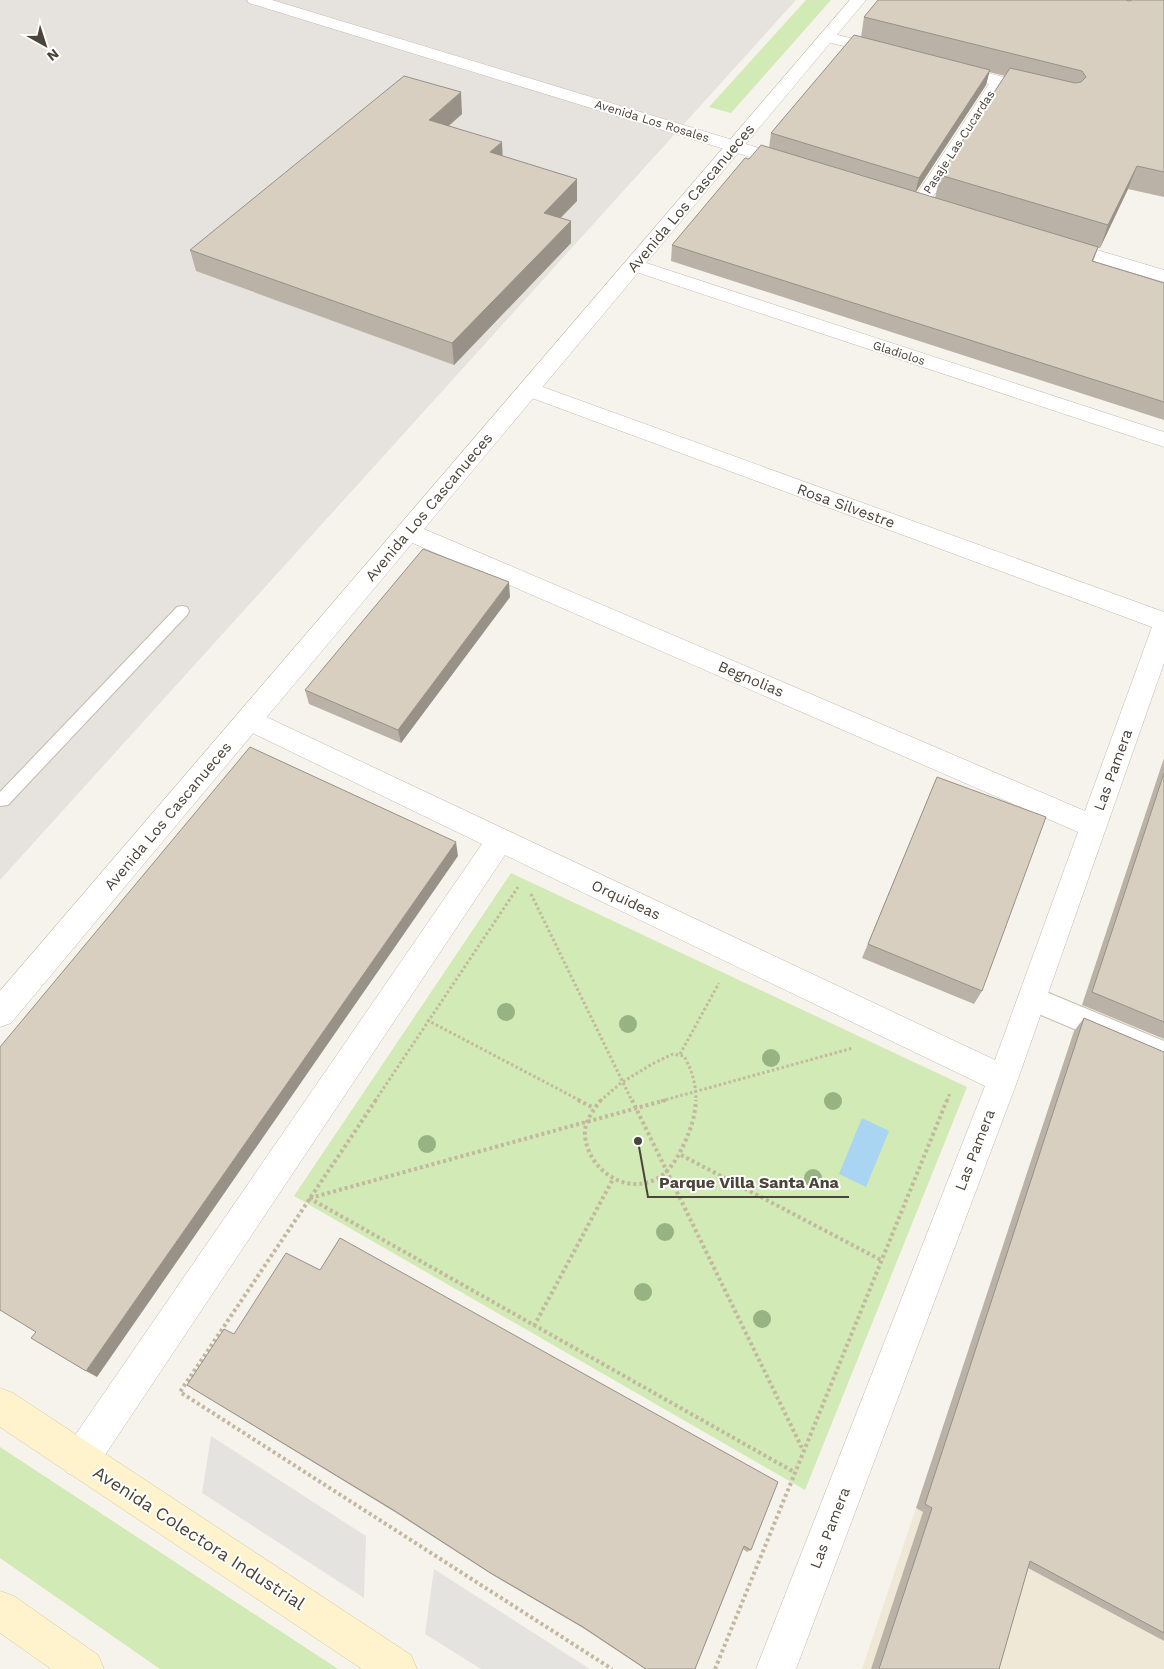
<svg xmlns="http://www.w3.org/2000/svg" width="1164" height="1669" font-family="'Work Sans',sans-serif">
	<style>
		.industrial { fill: #e6e2dd }
		.education { fill: #efe8d6 }
		.green { fill: #d2eab5 }
		.parking { fill: #e5e3e0 }
		.water { fill: #a9d4f2 }
		.lines { fill: none; stroke-linecap: round; stroke-linejoin: round }
		.service-casing { stroke: #c2bbae; stroke-width: 2 }
		.pedestrian-casing { stroke: #c2bbae; stroke-width: 2 }
		.minor-casing { stroke: #c2bbae; stroke-width: 1 }
		.tertiary-casing { stroke: #c2bbae; stroke-width: 1 }
		.secondary-casing { stroke: #d6c79b; stroke-width: 1 }
		.path-far1 { stroke: #c4b79f; stroke-width: 3; stroke-dasharray: 2.5 2.5; stroke-linecap: butt }
		.path { stroke: #c4b79f; stroke-width: 4; stroke-dasharray: 3 3; stroke-linecap: butt }
		.service { fill: #fff; fill-rule: evenodd }
		.pedestrian { fill: #fff; fill-rule: evenodd }
		.minor { fill: #fff; fill-rule: evenodd }
		.tertiary { fill: #fff; fill-rule: evenodd }
		.secondary { fill: #fff3cd; fill-rule: evenodd }
		.tree { fill: #97b381 }
		.wall { fill: #bab2a6; fill-rule: evenodd }
		.shaded-wall { fill: #979187 }
		.building { fill: #d8cfc1; stroke: #979187 }
		.labels { text-anchor: middle; stroke-width: 4; stroke-linejoin: round; paint-order: stroke }
		.far-street-label { font-size: 12px; fill: #4b4439; stroke: #fff }
		.street-label { font-size: 15px; fill: #4b4439; stroke: #fff }
		.near-street-label { font-size: 18px; fill: #4b4439; stroke: #fff }
		.leader { fill: none; stroke: #4b4439; stroke-width: 2 }
		.callout-dot { fill: #4b4439; stroke: #fff; stroke-width: 2 }
		.callout-label { font-size: 16px; text-anchor: middle; font-weight: bold; fill: #4b4439; stroke: #fff; stroke-width: 4; stroke-linejoin: round; paint-order: stroke }
	</style>
	<rect width="100%" height="100%" fill="#f6f3ec"/>
	<path class="industrial" d="M0 0H796L0 880Z"/>
	<path class="education" d="M916 1508 1164 1641V1669H862Z"/>
	<path class="green" d="M806 0H831L731 113 709 107Z
		M511 873 967 1087 805 1490 294 1196Z
		M0 1447 338 1669H160L0 1558Z"/>
	<path class="parking" d="M211 1436 366 1536 364 1598 202 1493Z
		M434 1569 590 1669H481L425 1634Z"/>
	<path class="water" d="M862 1118 889 1131 866 1187 839 1174Z"/>
	<g class="lines">
		<defs>
			<path id="service" d="M182 606 187 607 189 611 187 615 8 805 0 806V792L177 607Z"/>
			<path id="pedestrian" d="M1032 986 1164 1041V1067L1022 1007 1018 998 1022 989Z"/>
			<path id="minor" d="M247 0H272L795 159 798 163 795 167 789 168 783 167 249 3Z
				M826 32 889 48 891 51 889 54 883 56 820 40 818 37 820 34Z
				M951 64 1044 87 1047 91 1044 95 1038 96 1003 87 929 203 927 207 920 209 913 207 911 203 989 84 945 73 943 69 945 65Z
				M1060 239 1164 270V282L1053 249 1050 245 1053 241Z
				M634 259 1164 432V447L627 269 624 265 627 261Z
				M529 382 1164 612V663L1018 1079 796 1669H756L985 1086 505 855 93 1473 80 1478 67 1473 62 1460 67 1447 482 844 240 727 236 720 240 713 249 710 258 713 995 1060 1078 832 401 538 397 532 401 526 409 524 417 526 1085 811 1152 627 521 394 518 389 521 384Z"/>
			<path id="tertiary" d="M850 0H866L11 1023 0 1027V991Z"/>
			<path id="secondary" d="M0 1388 13 1393 411 1655 417 1669H362L0 1427Z
				M0 1591 14 1596 98 1655 104 1669H51L0 1633Z"/>
		</defs>
		<use href="#service" class="service-casing"/>
		<use href="#pedestrian" class="pedestrian-casing"/>
		<use href="#minor" class="minor-casing"/>
		<use href="#tertiary" class="tertiary-casing"/>
		<use href="#secondary" class="secondary-casing"/>
		<path class="path-far1" d="M531 894 632 1101
			M427 1020 581 1101
			M680 1054 719 983
			M375 1101 518 887
			M600 1101 621 1083 652 1064 673 1054 684 1056C692 1070 696 1084 696 1101
			M661 1101 853 1048
			M947 1101 950 1093"/>
		<path class="path" d="M376 1100 180 1392 612 1669
			M578 1100 594 1108
			M601 1100C595 1107 586 1120 585 1130 583 1164 622 1197 656 1179 670 1172 678 1157 684 1144 691 1129 695 1116 696 1100
			M632 1100 803 1450
			M681 1155 881 1260
			M309 1198 794 1472
			M310 1198 666 1100
			M534 1326 613 1179
			M715 1669 947 1100"/>
		<use href="#service" class="service"/>
		<use href="#pedestrian" class="pedestrian"/>
		<use href="#minor" class="minor"/>
		<use href="#tertiary" class="tertiary"/>
		<use href="#secondary" class="secondary"/>
	</g>
	<g class="tree">
		<circle cx="506" cy="1012" r="9"/>
		<circle cx="628" cy="1024" r="9"/>
		<circle cx="771" cy="1058" r="9"/>
		<circle cx="833" cy="1101" r="9"/>
		<circle cx="427" cy="1144" r="9"/>
		<circle cx="813" cy="1178" r="9"/>
		<circle cx="665" cy="1232" r="9"/>
		<circle cx="643" cy="1292" r="9"/>
		<circle cx="762" cy="1319" r="9"/>
	</g>
	<path class="wall" d="M878 0H1164V197L1128 189 1100 248H1098L1093 262 1164 283V420L671 261 672 245 749 159 769 148 771 133 861 37 864 17ZM989 72 1005 76 940 175 935 198 916 192 986 85Z
		M462 114 449 126 503 156 577 179V201L561 218 571 221V243L454 365 196 271 190 250Z
		M510 597 401 743 309 704 305 690Z
		M1164 758V1039L1082 1005Z
		M937 777 982 991 974 1004 862 958Z
		M1084 1018 1164 1052V1641L1028 1568 999 1669H871L923 1512 916 1508 1074 1031Z
		M320 1270 751 1550 747 1552 743 1549 695 1669H645L583 1628 491 1574 398 1514 187 1385 234 1334Z"/>
	<path class="shaded-wall" d="M990 70 986 85 915 193 919 178Z
		M461 92 462 114 431 141 429 120Z
		M502 142 503 164 490 152Z
		M1137 166 1128 189 1100 248 1108 225Z
		M577 179V201L544 234V213Z
		M571 221V243L454 365 452 343Z
		M509 582 510 597 401 743 398 730Z
		M456 842 458 856 97 1377 86 1371Z"/>
	<path class="building" d="M878 0H1126L1129 1 1132 0H1164V172L1137 166 1108 225 940 175 1010 68 1075 83 1081 82 1086 77 1082 71 864 17Z
		M854 35 990 70 919 178 771 133Z
		M404 76 461 92 429 120 502 142 490 152 577 179 544 213 571 221 452 343 190 250Z
		M761 145 1098 247 1092 261 1164 283V402L672 245 745 158 749 159Z
		M423 549 509 582 398 730 305 690Z
		M250 747 456 842 86 1371 31 1338 36 1332 0 1310V1047Z
		M1164 773V1022L1092 992Z
		M937 777 1046 817 982 991 868 944Z
		M1084 1018 1164 1052V1633L1030 1561 999 1669H879L932 1508 925 1504Z
		M340 1238 778 1482 751 1550 744 1546 695 1669H646L583 1627 489 1572 395 1511 187 1385 224 1329 234 1334 286 1253 320 1270Z"/>
	<g class="labels">
		<g class="far-street-label">
			<text transform="translate(652 121) rotate(17)" y="4">Avenida Los Rosales</text>
			<text transform="translate(959 142) rotate(-57)" y="4">Pasaje Las Cucardas</text>
			<text transform="translate(899 353) rotate(18)" y="4">Gladiolos</text>
		</g>
		<g class="street-label">
			<text transform="translate(691 198) rotate(-50)" y="5">Avenida Los Cascanueces</text>
			<text transform="translate(846 506) rotate(20)" y="5">Rosa Silvestre</text>
			<text transform="translate(429 507) rotate(-50)" y="5">Avenida Los Cascanueces</text>
			<text transform="translate(751 679) rotate(23)" y="5">Begnolias</text>
			<text transform="translate(1113 770) rotate(-70)" y="5">Las Pamera</text>
			<text transform="translate(168 816) rotate(-50)" y="5">Avenida Los Cascanueces</text>
			<text transform="translate(626 900) rotate(25)" y="5">Orquideas</text>
			<text transform="translate(975 1150) rotate(-69)" y="5">Las Pamera</text>
			<text transform="translate(830 1528) rotate(-69)" y="5">Las Pamera</text>
		</g>
		<g class="near-street-label">
			<text transform="translate(199 1538) rotate(33)" y="6">Avenida Colectora Industrial</text>
		</g>
	</g>
	<path class="leader" d="M638 1141L648 1197H849"/>
	<circle class="callout-dot" cx="638" cy="1141" r="5"/>
	<g class="callout-label">
		<text x="749" y="1188">Parque Villa Santa Ana</text>
	</g>
	<g transform="translate(45 45) rotate(141)" stroke="#ffffff" stroke-width="4" paint-order="stroke">
	<path d="M0-4L9 19L0 12L-9 19Z" fill="#4b4439"/>
	<text y="-8" font-size="14" font-weight="bold" text-anchor="middle" fill="#4b4439">N</text>
	</g>
</svg>
